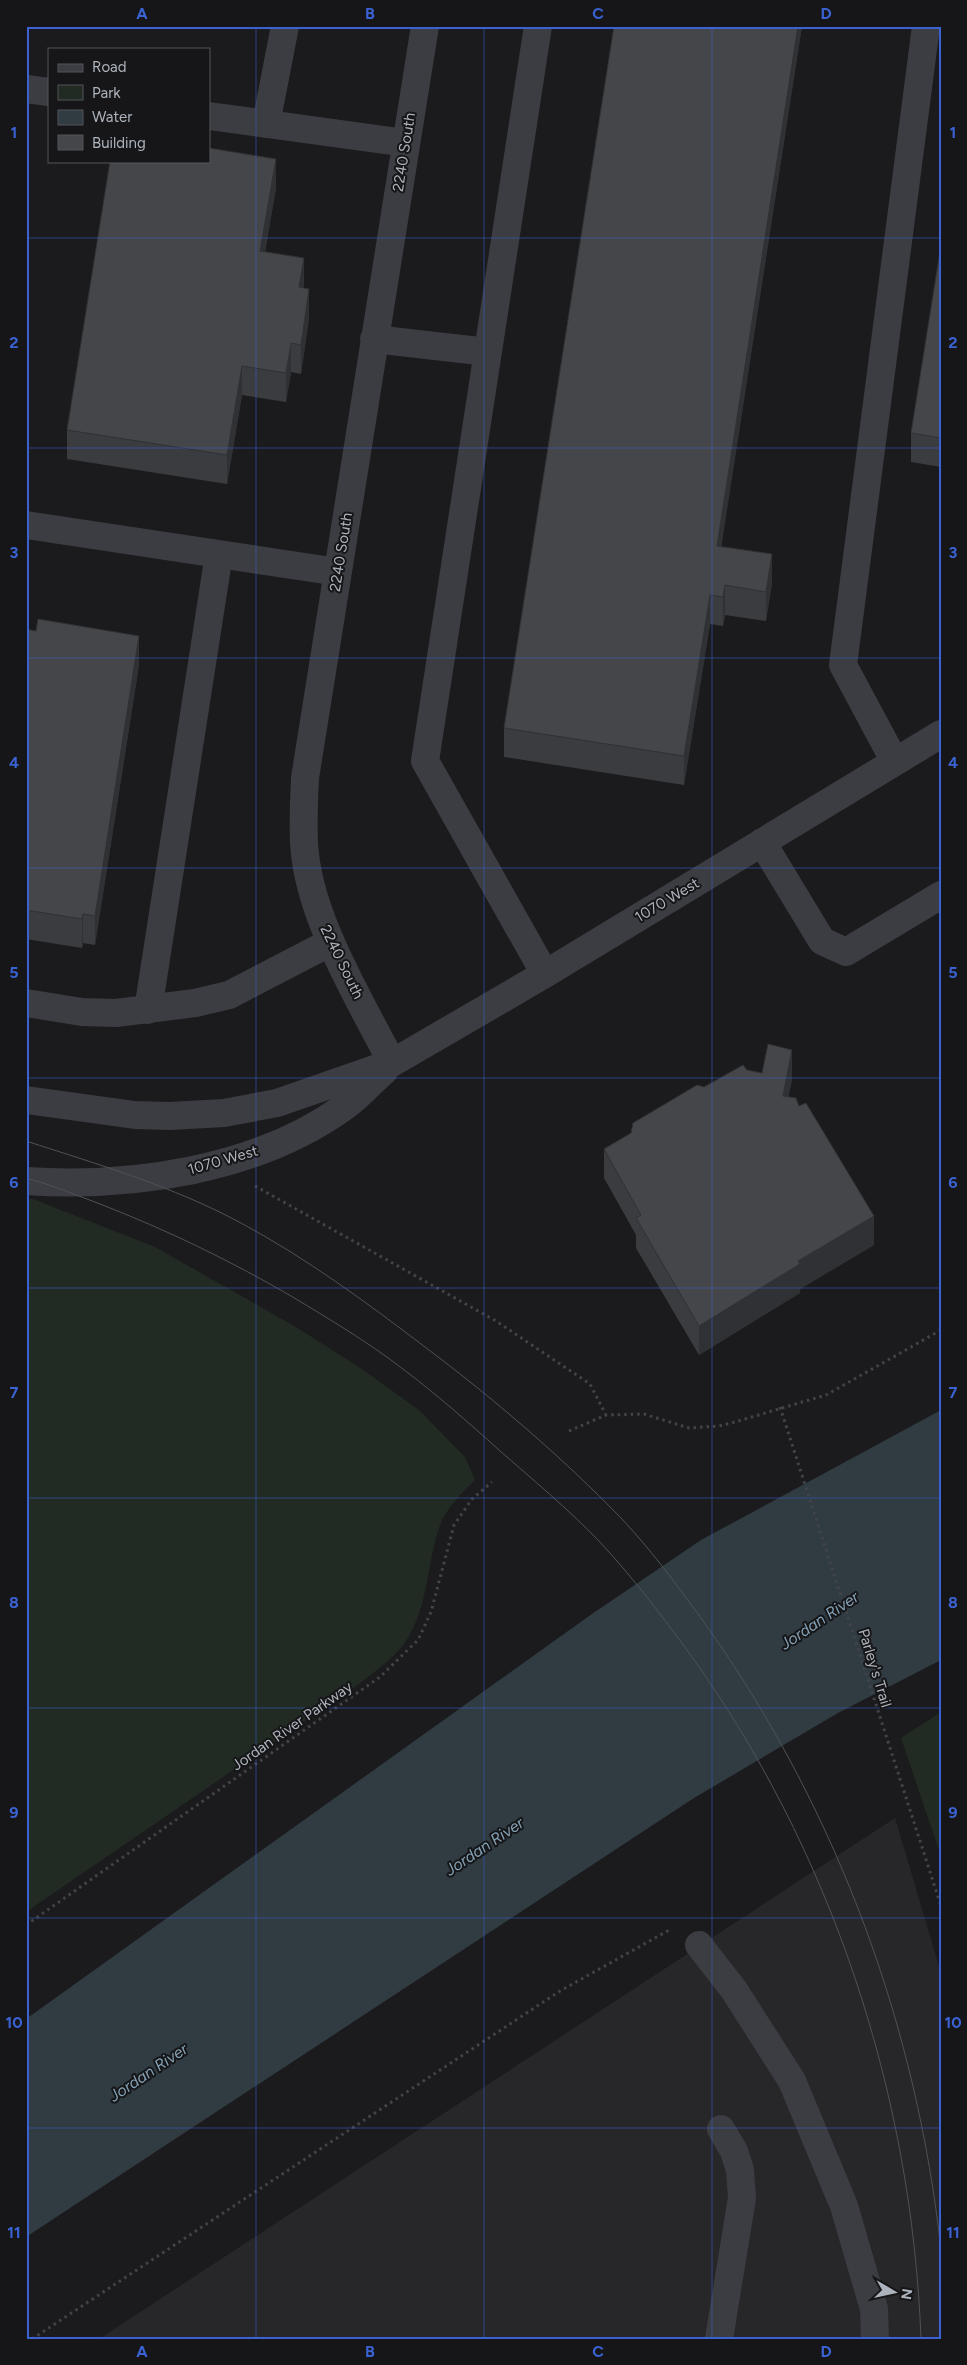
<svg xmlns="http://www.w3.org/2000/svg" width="967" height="2365" font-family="Figtree,sans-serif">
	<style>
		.built { fill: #27272a }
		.green { fill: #222b23 }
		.water { fill: #303b42 }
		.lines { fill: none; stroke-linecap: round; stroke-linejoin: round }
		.path { stroke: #424449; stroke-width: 3; stroke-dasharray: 2.5 4; stroke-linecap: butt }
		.minor { stroke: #3c3d42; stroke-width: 28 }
		.tram { stroke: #4f5157; stroke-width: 1 }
		.wall { fill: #3b3c40 }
		.shaded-wall { fill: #303134 }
		.building { fill: #45464a; stroke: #303134 }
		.grid { fill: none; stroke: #3a62d2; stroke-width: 1; stroke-opacity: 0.55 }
		.labels { text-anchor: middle; stroke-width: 4; stroke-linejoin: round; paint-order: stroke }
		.street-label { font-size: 15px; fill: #adb3bc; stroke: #161618 }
		.water-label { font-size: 16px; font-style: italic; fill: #85a3b7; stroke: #161618 }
		.neatline { fill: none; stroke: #3a62d2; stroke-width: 2 }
		.grid-label { font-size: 16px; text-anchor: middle; font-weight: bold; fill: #3a62d2 }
	</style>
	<rect width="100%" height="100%" fill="#1b1b1d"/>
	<path class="built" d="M895 1818 941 1973V2339H99Z"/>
	<path class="green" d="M26 1199H33L155 1247 296 1327 359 1367 419 1410 465 1457 475 1480C462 1493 447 1507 440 1525 427 1562 429 1601 409 1636 398 1656 376 1670 359 1684L26 1912Z
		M941 1712V1856L901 1738Z"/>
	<path class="water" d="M941 1410V1660L838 1713 694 1798 26 2237V2019L589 1616 701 1540Z"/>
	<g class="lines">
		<path class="path" d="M255 1186 496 1321 590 1384 606 1415
			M780 1407 941 1906
			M569 1431 606 1415 644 1414 689 1428 719 1426 735 1422 826 1395 941 1330
			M26 1925 380 1677 418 1640 431 1612 454 1525 472 1499 492 1482
			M32 2339 560 1991 671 1929"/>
		<path class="minor" d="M538 26 425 761 545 974
			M26 89 49 92
			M209 116 406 143
			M266 124 285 26
			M374 339 488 352
			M26 525 338 572
			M895 762 843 665 926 26
			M762 842 822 941 846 952 941 895
			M26 1003 82 1012 116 1013 195 1003 229 995 331 942
			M148 1010 219 554
			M392 1063C359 998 307 915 304 842 303 821 304 799 305 778L425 26
			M26 1100 135 1115 170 1116 224 1113 277 1103 392 1063 545 974 941 734
			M26 1181C132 1188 257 1170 344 1107 358 1097 371 1082 384 1071
			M699 1945 734 1990 792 2081 844 2206 874 2309 875 2339
			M719 2339 742 2198 740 2170 734 2151 721 2129"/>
		<path class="tram" d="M26 1141C100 1165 172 1186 241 1223 306 1258 366 1302 425 1347 493 1398 562 1457 621 1518 654 1553 683 1593 711 1632 839 1815 917 2029 941 2250
			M26 1178C52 1185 76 1195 100 1204 167 1230 229 1260 291 1296 329 1319 368 1342 403 1369 436 1394 468 1422 499 1450 532 1479 567 1508 598 1540 630 1574 659 1612 687 1650 831 1848 912 2094 921 2339"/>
	</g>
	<path class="wall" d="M614 26H802L721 546 772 583 766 621 725 615 723 626 710 624 684 785 504 757V728Z
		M276 188 265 252 304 288 309 318 301 374 291 372 286 402 242 395 227 484 67 459V430Z
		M941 245V467L911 462V433Z
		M26 629 139 665 95 945 83 943 82 948 26 939Z
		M747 1070 792 1080 788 1097 799 1106 874 1245 800 1289V1293L699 1355 636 1248V1235L604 1178V1149L631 1133 704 1087Z"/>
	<path class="shaded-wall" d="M798 26H802L717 575V546Z
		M276 159V188L260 280V251Z
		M304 258V287L299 316V287Z
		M309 289V318L301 374V345Z
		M291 343V372L286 402V373Z
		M242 366V395L227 484V455Z
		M772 554V583L766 621V592Z
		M725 585V615L723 626V597Z
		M710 595V624L684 785V756Z
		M139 636V665L95 945V916Z
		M83 914V943L82 948V919Z
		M792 1050V1080L783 1125V1096Z
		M874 1216V1245L800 1289V1293L699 1355V1326L798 1261Z"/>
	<path class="building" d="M614 26H798L717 546 772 554 766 592 725 585 723 597 710 595 684 756 504 728Z
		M209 148 276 159 260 251 304 258 299 287 309 289 301 345 291 343 286 373 242 366 227 455 67 430 110 161H209Z
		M941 245V438L911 433Z
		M38 619 139 636 95 916 83 914 82 919 26 910V629L36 631Z
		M768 1044 792 1050 783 1096 796 1098 799 1106 806 1103 874 1216 798 1261 800 1264 699 1326 636 1218 641 1215 604 1149 631 1133 633 1123 697 1085 704 1087 743 1065 747 1070 762 1073Z"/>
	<path class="grid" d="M256 26V2339M484 26V2339M712 26V2339M26 238H941M26 448H941M26 658H941M26 868H941M26 1078H941M26 1288H941M26 1498H941M26 1708H941M26 1918H941M26 2128H941"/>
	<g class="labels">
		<g class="street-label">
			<text transform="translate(404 152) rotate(-81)" y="5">2240 South</text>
			<text transform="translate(341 552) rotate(-81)" y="5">2240 South</text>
			<text transform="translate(667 900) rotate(-31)" y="5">1070 West</text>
			<text transform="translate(342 962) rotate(64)" y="5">2240 South</text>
			<text transform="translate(223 1160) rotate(-16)" y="5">1070 West</text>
			<text transform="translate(875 1668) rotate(73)" y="5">Parley's Trail</text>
			<text transform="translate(292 1726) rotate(-35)" y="5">Jordan River Parkway</text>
		</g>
		<g class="water-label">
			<text transform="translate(819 1620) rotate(-34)" y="6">Jordan River</text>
			<text transform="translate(484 1846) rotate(-34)" y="6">Jordan River</text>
			<text transform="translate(148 2072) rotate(-34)" y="6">Jordan River</text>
		</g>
	</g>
	<rect width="967" height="2365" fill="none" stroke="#161618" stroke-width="55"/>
	<rect x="48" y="48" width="162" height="115" fill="#161618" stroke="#52555a"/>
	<rect x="58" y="64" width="25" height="8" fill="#3c3d42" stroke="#52555a"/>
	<text x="92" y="72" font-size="15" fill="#adb3bc">Road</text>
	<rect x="58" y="85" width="25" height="15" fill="#222b23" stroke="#52555a"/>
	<text x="92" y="98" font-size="15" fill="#adb3bc">Park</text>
	<rect x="58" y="110" width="25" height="15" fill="#303b42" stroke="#52555a"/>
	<text x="92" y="122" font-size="15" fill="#adb3bc">Water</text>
	<rect x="58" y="135" width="25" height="15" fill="#45464a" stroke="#52555a"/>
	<text x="92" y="148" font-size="15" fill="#adb3bc">Building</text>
	<g transform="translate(894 2292) rotate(99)" stroke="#161618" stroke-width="4" paint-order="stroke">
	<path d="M0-4L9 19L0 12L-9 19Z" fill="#adb3bc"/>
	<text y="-8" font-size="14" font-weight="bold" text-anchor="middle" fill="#adb3bc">N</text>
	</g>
	<rect x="28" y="28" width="912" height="2310" class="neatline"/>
	<g class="grid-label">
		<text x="142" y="19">A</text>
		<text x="370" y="19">B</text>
		<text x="598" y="19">C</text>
		<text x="826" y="19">D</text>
		<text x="14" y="138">1</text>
		<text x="953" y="138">1</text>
		<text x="14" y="348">2</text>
		<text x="953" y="348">2</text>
		<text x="14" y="558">3</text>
		<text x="953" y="558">3</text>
		<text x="14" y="768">4</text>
		<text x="953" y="768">4</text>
		<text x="14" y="978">5</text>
		<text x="953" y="978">5</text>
		<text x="14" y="1188">6</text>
		<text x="953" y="1188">6</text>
		<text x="14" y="1398">7</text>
		<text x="953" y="1398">7</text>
		<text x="14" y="1608">8</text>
		<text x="953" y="1608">8</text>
		<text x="14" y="1818">9</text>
		<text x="953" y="1818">9</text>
		<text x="14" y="2028">10</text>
		<text x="953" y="2028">10</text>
		<text x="14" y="2238">11</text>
		<text x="953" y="2238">11</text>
		<text x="142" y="2357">A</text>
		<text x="370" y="2357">B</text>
		<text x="598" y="2357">C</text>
		<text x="826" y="2357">D</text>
	</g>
</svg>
